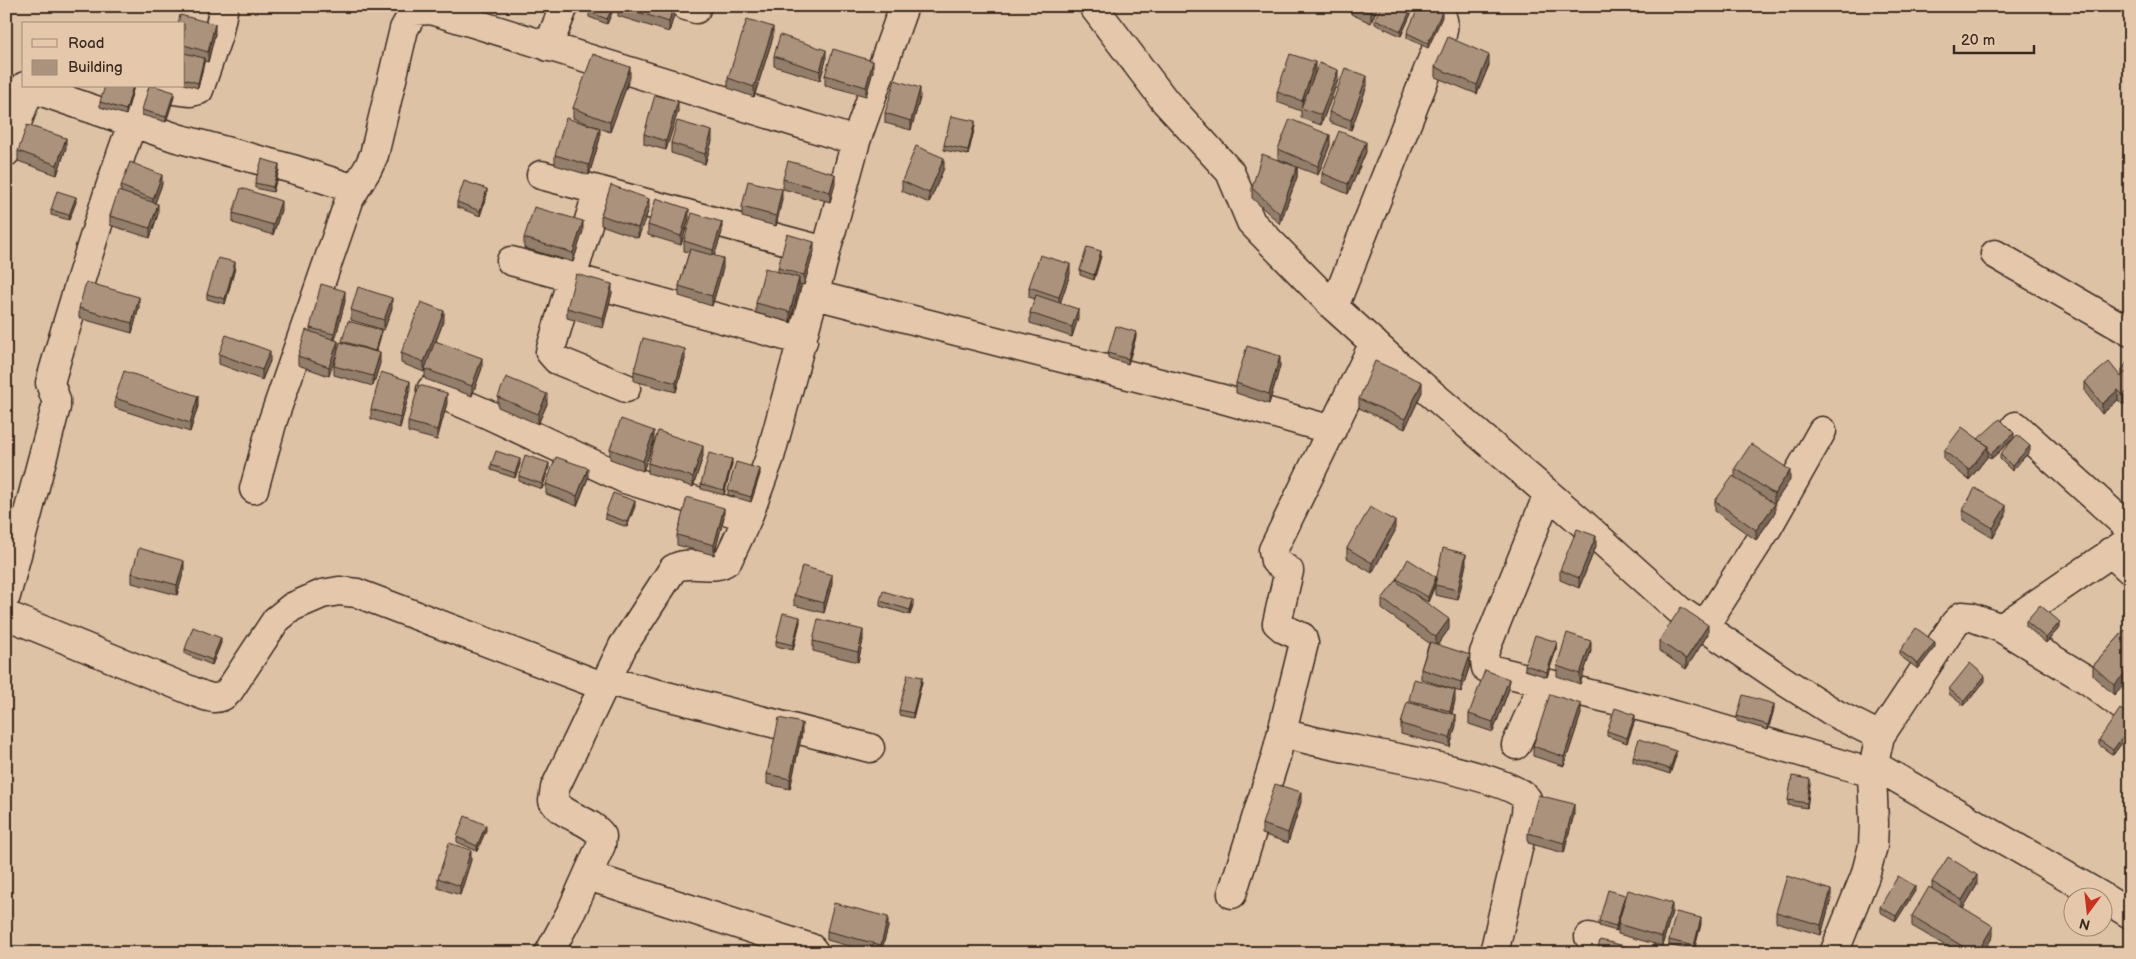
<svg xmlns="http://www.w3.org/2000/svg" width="2136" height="959" font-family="'Balsamiq Sans',sans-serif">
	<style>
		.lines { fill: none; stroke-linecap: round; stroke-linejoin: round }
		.minor-casing { stroke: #3b2a1e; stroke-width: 31 }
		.minor { stroke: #e5c8ac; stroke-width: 28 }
		.wall { fill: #937e6c; stroke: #3b2a1e }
		.shaded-wall { fill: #786658; stroke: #3b2a1e }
		.building { fill: #ab927d; stroke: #3b2a1e }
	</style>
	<rect width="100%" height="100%" fill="#dec2a6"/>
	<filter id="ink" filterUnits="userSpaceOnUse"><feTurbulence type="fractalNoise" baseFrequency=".02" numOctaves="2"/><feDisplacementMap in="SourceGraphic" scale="10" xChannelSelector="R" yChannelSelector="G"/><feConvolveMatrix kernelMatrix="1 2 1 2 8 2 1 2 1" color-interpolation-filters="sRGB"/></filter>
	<g filter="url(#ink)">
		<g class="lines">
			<defs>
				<path id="minor" d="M686 6 696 9
					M1093 6 1165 101 1230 172 1251 222 1334 307 1398 365 1580 521 1679 610 1787 683 1836 714 1880 736
					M548 47 564 6
					M25 86 177 138 296 170 355 189
					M6 152 30 88
					M541 175 822 250
					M598 190 550 352 557 360 626 388
					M1995 254 2130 332
					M511 261 803 341
					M815 295 1219 398 1332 430
					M1334 307 1442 35C1445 23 1444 16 1435 6
					M431 390 485 413 625 479 748 517
					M2016 426 2130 529
					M254 489 273 420 350 198 368 168 374 155 404 29 414 11 431 10 856 141
					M1548 494 1484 653 1486 668 1674 715 1872 773
					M2110 552 2130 570
					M6 596 56 407V400L50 383C60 347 134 97 150 87L191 92 199 90 218 35 224 6
					M6 615 197 693C209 698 219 702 229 691L276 620 292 607 322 594 339 591 357 593 605 687
					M1704 627 1768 527 1822 431
					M2001 628 2089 681 2130 712
					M608 681 870 748
					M1282 733C1301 738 1321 743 1341 747 1376 754 1508 776 1527 799L1526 814 1494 953
					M1516 745 1544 682
					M1874 765 2101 896
					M588 876 811 948 815 953
					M1232 894 1276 756 1304 643 1302 637 1284 629 1277 623 1289 571 1275 561 1273 550 1374 343
					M2104 898 2130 914
					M1589 937 1642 953
					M549 953 572 910 601 845 602 836C590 819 565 818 553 801L555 788 623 646 673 569C691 558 714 573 728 560L748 517 770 457 856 141 904 6
					M1834 953 1865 876 1873 846 1874 823 1872 773 1880 736 1955 623 1962 616 1972 617 2001 628 2130 540"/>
			</defs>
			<use href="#minor" class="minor-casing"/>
			<use href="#minor" class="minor"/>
		</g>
		<path class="wall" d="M592 6H615L607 24 589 17V12Z
			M618 6H675V12L669 32 618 16Z
			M823 6H838L837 10Z
			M1351 6H1378L1371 23 1351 14Z
			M1411 14 1401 36 1375 24V19Z
			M1442 17 1428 48 1407 38V33Z
			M184 24 215 34 208 62 204 61V63L198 88 184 84Z
			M773 37 754 97 728 88V78Z
			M774 56 826 60 820 80 774 66Z
			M1489 65 1477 94 1435 77V67Z
			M873 71 866 96 825 85V75Z
			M1315 72 1338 80 1321 125 1301 118V111L1277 102V92Z
			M630 77 610 132 573 118V108Z
			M134 86 126 115 100 107V102Z
			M1367 86 1351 130 1329 122V112Z
			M174 97 166 122 142 115V110Z
			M920 98 911 130 885 123V113Z
			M678 111 666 150 644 144V134Z
			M975 126 968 155 944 150V145Z
			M600 138 589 175 555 165V155Z
			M712 141 705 164 671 153V143Z
			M1330 145 1318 175 1297 167V177L1280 224 1252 198V188L1293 165 1278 159V149Z
			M66 148 57 175 18 161V151Z
			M1366 152 1348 194 1322 183V173Z
			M944 168 929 203 902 191V181Z
			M279 170 273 192 255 188V183Z
			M783 179 835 184 830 202 783 189Z
			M162 184 155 203 158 214 150 238 110 225V216L121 192V186Z
			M487 194 480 216 457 207V202Z
			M782 199 776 226 742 217V207Z
			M76 202 69 220 51 215V210Z
			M649 209 638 238 601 225V215Z
			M281 210 273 235 233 223V213Z
			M689 218 681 245 648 235V225Z
			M583 231 573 262 524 248V238Z
			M722 232 714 256 723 268 712 306 679 296V286L689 252 684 251V241Z
			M814 251 804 285 799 284V288L790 322 756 313V303L778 272V268Z
			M1101 256 1094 280 1080 275V270Z
			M235 268 225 304 207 299V294Z
			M1070 274 1060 303 1078 318 1072 337 1030 323V313L1035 299 1029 297V287Z
			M612 293 603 328 567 318V308Z
			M345 301 335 340 329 376 298 365V356L310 332V328Z
			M139 307 132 333 79 318V308Z
			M392 308 384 330 351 320V310Z
			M444 320 436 341 482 368 472 396 425 379V370L424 372 401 363V353Z
			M381 335 376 352 380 363 373 386 334 375V366L342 342Z
			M1136 337 1128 364 1108 358V353Z
			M219 354 270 361 262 380 219 364Z
			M2130 358V399L2123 405 2118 400 2102 414 2085 392V382L2121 377 2122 375V370Z
			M685 359 676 392 634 381V371Z
			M1280 366 1269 404 1236 393V383Z
			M410 390 400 428 371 419V409Z
			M1422 392 1405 429 1359 408V399Z
			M498 397 547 404 538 424 498 407Z
			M115 398 198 406 190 432 115 408Z
			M447 403 437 440 408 432V422Z
			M2014 438 1991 459 1988 456 1969 480 1944 460V451L1978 439Z
			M654 441 643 471 610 459V449Z
			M2030 451 2012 471 2000 459V454Z
			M703 456 693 487 648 473V463Z
			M520 464 515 478 491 470V465Z
			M732 464 724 495 701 489V484Z
			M549 468 542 489 519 481V476Z
			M1735 468 1790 480 1774 503 1775 513 1756 540 1715 511V501L1735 476Z
			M760 474 751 502 728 495V490Z
			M588 478 577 506 546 494V484Z
			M635 506 627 527 605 519V514Z
			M1963 510 2006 515 1993 538 1963 520Z
			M724 517 714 555 677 545V535Z
			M1395 531 1372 573 1347 558V548Z
			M1596 546 1579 588 1560 580V570Z
			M1466 564 1458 600 1435 595V586L1428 602 1416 595 1449 629 1437 645 1470 665 1461 692 1421 679V669L1429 643 1382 609V599L1397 581V579L1436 577Z
			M184 570 177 595 132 583V573Z
			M832 584 824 613 794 605V595Z
			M880 601 913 605 910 615 880 606Z
			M2026 621 2060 627 2046 643 2026 626Z
			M800 622 793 650 776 646V641Z
			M2125 630 2114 695 2093 676V666Z
			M1708 634 1686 669 1659 651V641Z
			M863 640 858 662 813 651V641Z
			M221 643 212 665 185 654V649Z
			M1557 647 1547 677 1525 670V665Z
			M1935 647 1918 669 1900 656V651Z
			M1591 651 1580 684 1557 676V666Z
			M1985 681 1964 706 1949 694V689Z
			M922 682 913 718 899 715V710Z
			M2130 688V703L2127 701V691Z
			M1509 689 1493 732 1469 724V714Z
			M1409 700H1455L1452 714 1456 725 1450 747 1401 734V724L1409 702Z
			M1774 709 1768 730 1737 721V716Z
			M1581 714 1564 766 1533 756V746Z
			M2130 716V732L2113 755 2099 745V740Z
			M1635 720 1627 743 1607 736V731Z
			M802 733 790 789 767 784V774Z
			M1676 756 1670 774 1633 762V757Z
			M1810 784 1807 808 1788 805V800Z
			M1301 802 1288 843 1262 834V824Z
			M1574 814 1564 853 1528 843V833Z
			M486 830 477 851 457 842V837Z
			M471 860 460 895 438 888V878Z
			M1932 882 1977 885 1963 908 1993 936 1983 953H1958L1912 926V916L1932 889Z
			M1915 891 1896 921 1880 912V907Z
			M1831 899 1821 935 1776 922V912Z
			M1625 900 1616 931 1599 926V921Z
			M1672 912 1662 946 1618 934V924Z
			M1701 924 1694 951 1669 945V940Z
			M888 927 881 953H874L827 940V931Z"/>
		<path class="shaded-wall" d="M613 6H615L607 24V19Z
			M673 6H675V12L669 32V22Z
			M1374 6H1378L1371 23V13Z
			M1411 9V14L1401 36V31Z
			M1442 12V17L1428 48V43Z
			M215 24V34L208 62V52Z
			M773 27V37L754 97V87Z
			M826 50V60L820 80V71Z
			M1489 55V65L1477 94V85Z
			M204 58V63L198 88V83Z
			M873 61V71L866 96V87Z
			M1315 62V72L1302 108V101Z
			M630 67V77L610 132V122Z
			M1338 70V80L1321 125V115Z
			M1367 76V86L1351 130V120Z
			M133 86H134L126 115V110Z
			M920 88V98L911 130V121Z
			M174 92V97L166 122V117Z
			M678 101V111L666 150V141Z
			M975 121V126L968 155V150Z
			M600 128V138L589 175V165Z
			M712 131V141L705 164V154Z
			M1330 135V145L1318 175V166Z
			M66 138V148L57 175V165Z
			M1366 142V152L1348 194V184Z
			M944 158V168L929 203V193Z
			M279 164V170L273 192V187Z
			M1297 167V177L1280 224V214Z
			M835 174V184L830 202V192Z
			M162 175V184L153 208V199Z
			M487 189V194L480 216V211Z
			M782 189V199L776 226V216Z
			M76 197V202L69 220V215Z
			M649 199V209L638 238V228Z
			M281 201V210L273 235V225Z
			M158 204V214L150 238V228Z
			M689 209V218L681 245V236Z
			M583 221V231L573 262V253Z
			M722 222V232L713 260V250Z
			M814 242V251L804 285V275Z
			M1101 251V256L1094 280V275Z
			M723 258V268L712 306V296Z
			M235 262V268L225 304V299Z
			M1070 264V274L1059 307V297Z
			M11 272V282L6 296V286Z
			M799 278V288L790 322V312Z
			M612 284V293L603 328V318Z
			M345 291V301L334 344V334Z
			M139 297V307L132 333V323Z
			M392 298V308L384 330V320Z
			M1078 309V318L1072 337V327Z
			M444 311V320L424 372V362Z
			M381 330V335L375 356V351Z
			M1136 332V337L1128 364V359Z
			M338 341V351L329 376V367Z
			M685 349V359L676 392V383Z
			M270 351V361L262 380V370Z
			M380 353V363L373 386V376Z
			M1280 356V366L1269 404V394Z
			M482 358V368L472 396V386Z
			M410 381V390L400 428V418Z
			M1422 382V392L1405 429V419Z
			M2130 389V399L2123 405V395Z
			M2118 390V400L2102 414V404Z
			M447 393V403L437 440V430Z
			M547 394V404L538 424V414Z
			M198 396V406L190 432V423Z
			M654 431V441L643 471V461Z
			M2014 433V438L1991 459V454Z
			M703 446V456L693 487V477Z
			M1988 446V456L1969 480V470Z
			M2030 446V451L2012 471V466Z
			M520 459V464L515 478V473Z
			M732 459V464L724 495V490Z
			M549 463V468L542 489V484Z
			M588 468V478L577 506V496Z
			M760 469V474L751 502V497Z
			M1790 470V480L1774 504V494Z
			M635 501V506L627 527V522Z
			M1775 504V513L1756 540V530Z
			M2006 506V515L1993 538V528Z
			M724 508V517L714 555V545Z
			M1395 521V531L1372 573V563Z
			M1596 536V546L1579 588V578Z
			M1466 554V564L1458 600V590Z
			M184 561V570L177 595V585Z
			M832 575V584L824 613V603Z
			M1436 577V582L1428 602V597Z
			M913 600V605L910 615V610Z
			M800 617V622L793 650V645Z
			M1449 619V629L1436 647V637Z
			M2060 622V627L2046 643V638Z
			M1708 625V634L1686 669V659Z
			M863 630V640L858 662V652Z
			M221 638V643L212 665V660Z
			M1591 641V651L1580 684V674Z
			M1557 642V647L1547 677V672Z
			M1935 642V647L1918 669V664Z
			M1470 655V665L1461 692V682Z
			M2130 668V678L2114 695V685Z
			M1985 676V681L1964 706V701Z
			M922 677V682L913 718V713Z
			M1509 679V689L1493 732V722Z
			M1455 690V700L1450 721V711Z
			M1581 704V714L1564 766V757Z
			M1774 704V709L1768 730V725Z
			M1456 715V725L1450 747V738Z
			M1635 715V720L1627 743V738Z
			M802 723V733L790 789V779Z
			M2130 727V732L2113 755V750Z
			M1676 751V756L1670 774V769Z
			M1810 779V784L1807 808V803Z
			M1301 792V802L1288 843V833Z
			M1574 804V814L1564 853V843Z
			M486 825V830L477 851V846Z
			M471 850V860L460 895V886Z
			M1977 875V885L1962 910V900Z
			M1915 886V891L1896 921V916Z
			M1831 890V899L1821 935V925Z
			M1625 895V900L1616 931V926Z
			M1672 903V912L1662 946V937Z
			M888 917V927L881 953V945Z
			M1701 918V924L1694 951V946Z
			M1993 926V936L1983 953H1977Z"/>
		<path class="building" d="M592 6H613L607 19 589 12Z
			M619 6H673L669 22Z
			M1356 6H1374L1371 13Z
			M1381 6H1405L1411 9 1401 31 1375 19Z
			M1419 6H1429L1442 12 1428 43 1407 33Z
			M180 15 215 24 208 52 184 45V24H178Z
			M747 19 773 27 754 87 728 78Z
			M780 35 826 50 820 71 774 56Z
			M1448 37 1489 55 1477 85 1435 67Z
			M833 49 873 61 866 87 825 75Z
			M184 53 204 58 198 83 184 79Z
			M593 54 630 67 610 122 573 108Z
			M1290 54 1315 62 1302 101 1277 92Z
			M1319 63 1338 70 1321 115 1301 108Z
			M1345 68 1367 76 1351 120 1329 112Z
			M895 80 920 88 911 121 885 113Z
			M105 86H133L126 110 100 102Z
			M149 86H155L174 92 166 117 142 110Z
			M655 95 678 101 666 141 644 134Z
			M951 116 975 121 968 150 944 145Z
			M566 118 600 128 589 165 555 155Z
			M1290 119 1330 135 1318 166 1278 149Z
			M677 121 712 131 705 154 671 143Z
			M27 125 66 138 57 165 18 151Z
			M1339 131 1366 142 1348 184 1322 173Z
			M916 146 944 158 929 193 902 181Z
			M1262 154 1297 167 1280 214 1252 188Z
			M262 159 279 164 273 187 255 183Z
			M788 161 835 174 830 192 783 179Z
			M130 162 162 175 153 199 121 186Z
			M464 181 487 189 480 211 457 202Z
			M748 181 782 189 776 216 742 207Z
			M611 185 649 199 638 228 601 215Z
			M241 188 281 201 273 225 233 213Z
			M57 191 76 197 69 215 51 210Z
			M118 191 158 204 150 228 110 216Z
			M656 198 689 209 681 236 648 225Z
			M534 207 583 221 573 253 524 238Z
			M692 213 722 222 713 250 684 241Z
			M787 234 814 242 804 275 778 268Z
			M1087 247 1101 251 1094 275 1080 270Z
			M690 249 723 258 712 296 679 286Z
			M1040 255 1070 264 1059 297 1029 287Z
			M218 258 235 262 225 299 207 294Z
			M765 268 799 278 790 312 756 303Z
			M6 270 11 272 6 286Z
			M576 274 612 284 603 318 567 308Z
			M86 282 139 297 132 323 79 308Z
			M321 284 345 291 334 334 310 328Z
			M358 287 392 298 384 320 351 310Z
			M1036 295 1078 309 1072 327 1030 313Z
			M421 302 444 311 424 362 401 353Z
			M348 321 381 330 375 351 342 341Z
			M1116 326 1136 332 1128 359 1108 353Z
			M306 330 338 341 329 367 298 356Z
			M226 335 270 351 262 370 219 354Z
			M643 338 685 349 676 383 634 371Z
			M435 341 482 358 472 386 425 369Z
			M340 342 380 353 373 376 334 366Z
			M1247 346 1280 356 1269 394 1236 383Z
			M2130 358V375L2122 370Z
			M1375 361 1422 382 1405 419 1359 399Z
			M2109 362 2121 377 2126 372 2130 377V389L2123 395 2118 390 2102 404 2085 382Z
			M124 371 198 396 190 423 115 398Z
			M381 372 410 381 400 418 371 409Z
			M506 377 547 394 538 414 498 397Z
			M419 385 447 393 437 430 408 422Z
			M621 419 654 431 643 461 610 449Z
			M2000 419 2014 433 1991 454 1988 451V446L1978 439Z
			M1962 427 1988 446 1969 470 1944 451Z
			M658 431 703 446 693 477 648 463Z
			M2017 435 2030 446 2012 466 2000 454Z
			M1751 444 1790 470 1774 494 1735 468Z
			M496 451 520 459 515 473 491 465Z
			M709 453 732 459 724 490 701 484Z
			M525 455 549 463 542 484 519 476Z
			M556 457 588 468 577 496 546 484Z
			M736 462 760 469 751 497 728 490Z
			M1733 476 1775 504 1756 530 1715 501Z
			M1975 488 2006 506 1993 528 1963 510Z
			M613 493 635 501 627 522 605 514Z
			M687 497 724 508 714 545 677 535Z
			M1370 507 1395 521 1372 563 1347 548Z
			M1577 529 1596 536 1579 578 1560 570Z
			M139 548 184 561 177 585 132 573Z
			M1443 548 1466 554 1458 590 1435 585Z
			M1408 559 1436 577 1428 597 1397 579Z
			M802 566 832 575 824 603 794 595Z
			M1396 581 1449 619 1436 637 1382 599Z
			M883 591 913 600 910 610 880 601Z
			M2040 605 2060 622 2046 638 2026 621Z
			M1681 607 1708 625 1686 659 1659 641Z
			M783 613 800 617 793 645 776 641Z
			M818 619 863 630 858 652 813 641Z
			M193 627 221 638 212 660 185 649Z
			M1916 628 1935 642 1918 664 1900 651Z
			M2125 630 2130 634V668L2114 685 2093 666Z
			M1567 633 1591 641 1580 674 1557 666Z
			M1535 635 1557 642 1547 672 1525 665Z
			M1430 642 1470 655 1461 682 1421 669Z
			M1970 663 1985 676 1964 701 1949 689Z
			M1485 670 1509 679 1493 722 1469 714Z
			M908 674 922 677 913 713 899 710Z
			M1414 679 1455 690 1450 711 1409 700Z
			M1550 694 1581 704 1564 757 1533 746Z
			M1743 695 1774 704 1768 725 1737 716Z
			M1407 702 1456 715 1450 738 1401 724Z
			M1615 708 1635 715 1627 738 1607 731Z
			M2120 709 2130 716V727L2113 750 2099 740Z
			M779 718 802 723 790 779 767 774Z
			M1639 739 1676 751 1670 769 1633 757Z
			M1792 776 1810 779 1807 803 1788 800Z
			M1275 784 1301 792 1288 833 1262 824Z
			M1538 795 1574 804 1564 843 1528 833Z
			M465 816 486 825 477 846 457 837Z
			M449 843 471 850 460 886 438 878Z
			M1948 857 1977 875 1962 900 1932 882Z
			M1787 876 1831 890 1821 925 1776 912Z
			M1898 876 1915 886 1896 916 1880 907Z
			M1929 887 1993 926 1977 953H1974L1912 916Z
			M1608 890 1625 895 1616 926 1599 921Z
			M1628 890 1672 903 1662 937 1618 924Z
			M834 903 888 917 881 945 827 931Z
			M1676 912 1701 918 1694 946 1669 940Z
			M1600 940 1629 947 1628 953H1597Z"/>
	</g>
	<rect width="2136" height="959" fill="none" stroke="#e5c8ac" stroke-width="25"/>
	<rect x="12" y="12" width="2111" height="934" fill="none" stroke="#3b2a1e" stroke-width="2" filter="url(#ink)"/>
	<rect x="22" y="22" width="162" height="65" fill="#e5c8ac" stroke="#a18973"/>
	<rect x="32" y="39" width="25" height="8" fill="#e5c8ac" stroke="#a18973"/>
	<text x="68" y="48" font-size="15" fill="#3b2a1e">Road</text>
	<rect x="32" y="60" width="25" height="15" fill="#ab927d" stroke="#a18973"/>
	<text x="68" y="72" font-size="15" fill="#3b2a1e">Building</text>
	<g transform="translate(2088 912) rotate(195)"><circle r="24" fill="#e5c8ac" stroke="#a18973"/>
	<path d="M0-4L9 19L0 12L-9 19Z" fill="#c8321e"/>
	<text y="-8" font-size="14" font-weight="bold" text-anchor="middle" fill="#3b2a1e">N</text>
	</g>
	<path d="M1954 45v8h80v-8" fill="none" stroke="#3b2a1e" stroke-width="2.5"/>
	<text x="1961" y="45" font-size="15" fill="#3b2a1e" stroke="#e5c8ac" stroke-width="4" paint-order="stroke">20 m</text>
</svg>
